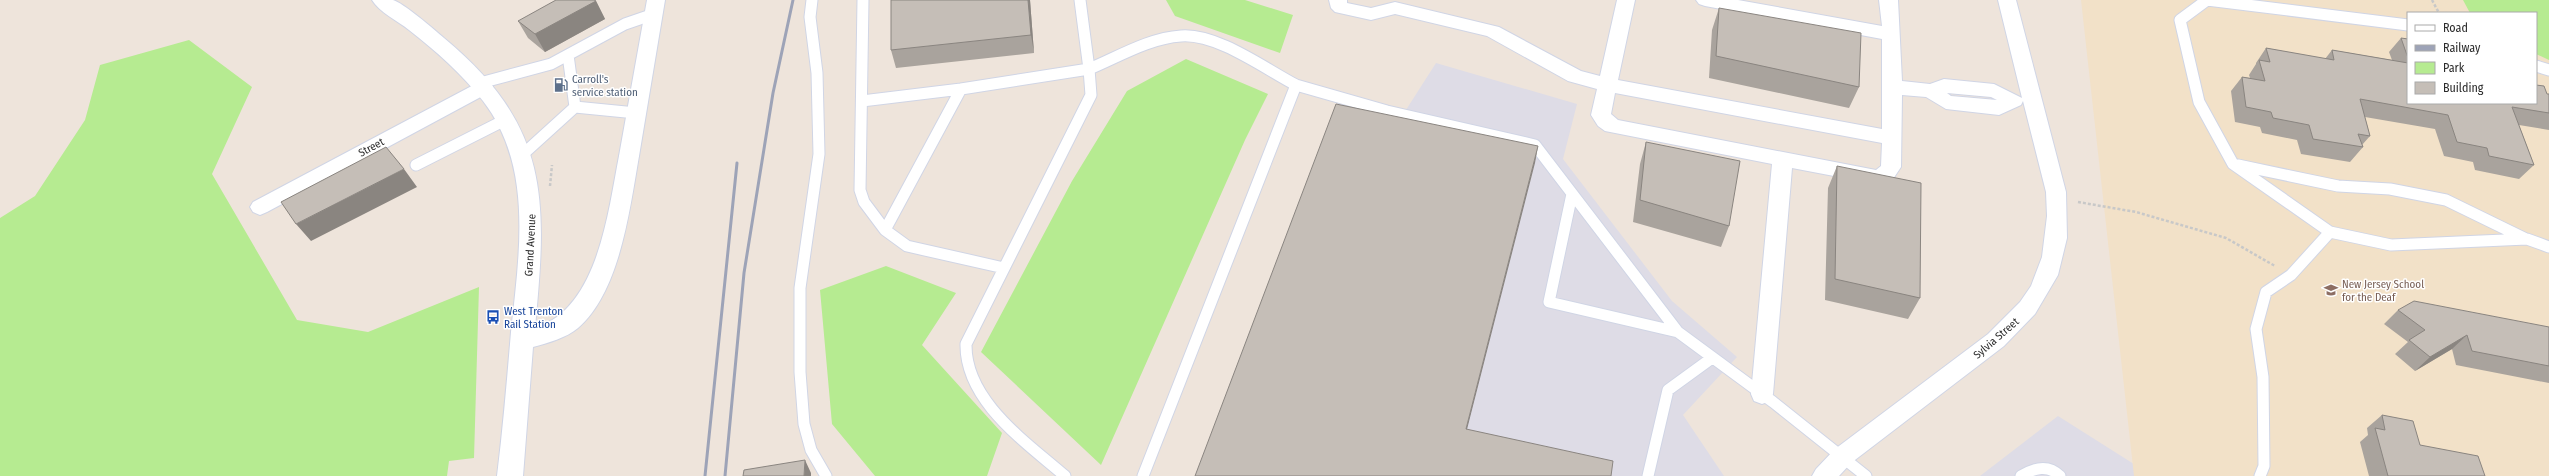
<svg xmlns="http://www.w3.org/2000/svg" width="2549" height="476" font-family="'Fira Sans Condensed',sans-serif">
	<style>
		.industrial { fill: #dedce6 }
		.education { fill: #f2e1c8; fill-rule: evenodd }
		.green { fill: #b6eb91 }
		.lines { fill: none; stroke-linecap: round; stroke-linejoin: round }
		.lane-casing { stroke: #d0d5e5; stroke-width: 13 }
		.street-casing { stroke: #d0d5e5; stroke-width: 2 }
		.secondary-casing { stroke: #d0d5e5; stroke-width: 2 }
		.path { stroke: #c8c8c8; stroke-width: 2.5; stroke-dasharray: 3 2; stroke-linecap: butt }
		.lane { stroke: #fff; stroke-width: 11 }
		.street { fill: #fff; fill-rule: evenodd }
		.secondary { fill: #fff; fill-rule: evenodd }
		.rail { stroke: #9da3b7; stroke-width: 3 }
		.wall { fill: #a9a39d }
		.shaded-wall { fill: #8a8580 }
		.building { fill: #c5beb7; stroke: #8a8580 }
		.labels { text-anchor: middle; stroke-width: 3; stroke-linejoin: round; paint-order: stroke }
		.service-label { font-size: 11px; fill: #4e5e75; stroke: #fff; text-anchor: start }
		.street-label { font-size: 11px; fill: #2a2a2a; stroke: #fff }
		.education-label { font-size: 11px; fill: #785e54; stroke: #fff; text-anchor: start }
		.transit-label { font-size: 11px; fill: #164399; stroke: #fff; text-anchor: start }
	</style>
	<rect width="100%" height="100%" fill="#eee4db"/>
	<path class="industrial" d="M1436 63 1577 104 1563 159 1672 301 1737 357 1683 415 1724 476H1224L1354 104 1404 113Z
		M2058 416 2137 466 2138 476H1980Z"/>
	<path class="education" d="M2081 0H2549V476H2134ZM2408 13H2536V103H2408Z"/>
	<path class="green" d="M1166 0H1245L1293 15 1280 53 1175 16Z
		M2463 0H2549V60L2536 54V13H2470Z
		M189 40 252 87 212 174 297 320 368 332 479 287 474 458 449 461 447 476H0V218L35 196 85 120 100 65Z
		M1186 59 1268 94 1245 140 1101 465 981 352 1072 181 1127 91Z
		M886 266 956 293 922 345 1002 433 987 476H875L832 424 820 290Z"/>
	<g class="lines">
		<defs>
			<path id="lane" d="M812 0 810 17 817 73 819 154 800 288V372L804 424 811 450 826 476
				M863 0 860 190 864 202 885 230 907 246 1004 268
				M1080 0 1089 69C1118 57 1149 38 1181 36 1217 33 1265 69 1296 85
				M2408 25 2207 0 2180 20 2199 102 2233 164 2330 232 2391 245 2527 239 2549 247
				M568 55 575 107
				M2536 66 2549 70
				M480 83 551 64 625 24 654 14
				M862 101 961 89
				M521 156 575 107 636 113
				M416 165 505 120
				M2238 165 2338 186 2390 189 2446 200 2526 239
				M1572 194 1549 302 1678 332
				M885 230 961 89 1089 69 1091 95 966 344C965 401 1026 442 1065 476
				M1143 476 1296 85 1387 111 1535 145 1678 332 1773 402 1866 476
				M1648 476 1668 390 1712 358
				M2021 476C2034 468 2048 464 2060 476
				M2260 476 2264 466 2263 377 2256 329 2266 292 2291 275 2330 232"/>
			<path id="street" d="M647 0H665L639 156 636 161 629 163 622 161 619 156Z
				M1329 0H1347V3L1371 8 1395 2 1499 27 1581 71 1600 76 1617 0H1635L1618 80 1882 129V39L1705 6 1699 4 1696 0H1738L1882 26 1879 0H1898L1902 81 1930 84 1944 79 1994 84 2022 98 1998 0H2016L2066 192 2067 238 2058 275 2035 314 2004 346 1851 463 1839 476H1812L1816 469 1835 449 1988 334 2020 302 2031 286 2042 257 2047 216 2046 192 2023 101 2021 105 1999 115 1946 109 1926 97 1902 95 1901 167 1893 179 1876 184 1792 168 1773 394 1770 401 1762 404 1754 401 1751 394 1772 164 1605 131 1598 126 1591 115 1597 89 1568 81 1487 36 1395 14 1371 20 1335 12 1331 8ZM1615 93 1882 143 1881 166 1876 170 1618 120 1611 114ZM1947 93 1991 97 1997 100 1951 96Z
				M483 80 490 82 493 87 490 92 267 212 260 215 253 212 250 207 253 202Z"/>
			<path id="secondary" d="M372 0C378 0 386 0 393 0 402 2 435 30 444 38 551 127 547 200 535 328 598 309 608 212 619 156L622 151 629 148 636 151 639 156C630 208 620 292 578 328 566 338 548 343 533 347L523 476H497C503 428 507 380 511 332 519 255 534 167 483 101 462 74 436 51 409 30 398 21 379 12 372 0Z"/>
		</defs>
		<use href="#lane" class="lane-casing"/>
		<use href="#street" class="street-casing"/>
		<use href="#secondary" class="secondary-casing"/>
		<path class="path" d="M2432 0 2439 13
			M550 186 552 165
			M2078 202 2136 212 2226 238 2275 266"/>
		<use href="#lane" class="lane"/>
		<use href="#street" class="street"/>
		<use href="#secondary" class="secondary"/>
		<path class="rail" d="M705 476 737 163
			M725 476 744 273 773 93 793 0"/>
	</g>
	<path class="wall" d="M1030 0 1034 53 896 68 891 50Z
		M596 1 605 19 545 52 528 38 518 21Z
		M1719 8 1859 87 1849 108 1709 78 1712 30Z
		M2401 38 2408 39V103L2549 94V130L2519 125 2534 165 2519 179 2475 170 2473 162 2444 156 2435 129 2365 117 2370 136 2362 145 2363 147 2350 162 2301 154 2297 140 2262 133 2260 127 2235 122 2231 91 2242 77 2250 78 2249 75 2256 64V63L2266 48 2325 59 2332 50 2392 60 2389 52Z
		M1646 142 1729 226 1721 247 1633 222 1640 164Z
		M1837 166 1920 298 1908 319 1825 300 1828 188Z
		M2398 310 2549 327V383L2456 365 2452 349 2415 371 2395 354 2408 342 2384 324Z
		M2382 415 2420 445 2485 476H2369L2360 442 2368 435 2367 428Z"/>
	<path class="shaded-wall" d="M1028 0H1030L1034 53 1031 35Z
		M596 1 605 19 545 52 535 34Z
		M1538 146 1535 163 1463 445 1466 429Z
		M404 169 417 187 311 241 296 224Z
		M2467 335 2452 349 2415 371 2430 357Z
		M805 460 811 473V476H804Z"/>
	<path class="building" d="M556 0H594L596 1 535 34 518 21Z
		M891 0H1028L1031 35 891 50Z
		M1719 8 1861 33 1859 87 1716 56Z
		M2401 38 2408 39V58Z
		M2266 48 2334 60 2332 50 2408 63V103H2536V85L2544 86 2547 94H2549V113L2512 107 2534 165 2489 156 2487 148 2457 142 2448 115 2360 99 2370 136 2358 134 2363 147 2313 139 2309 125 2273 118 2271 112 2246 107 2242 77 2265 81 2259 60 2270 62Z
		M1336 104 1538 146 1466 429 1613 461 1611 476H1195Z
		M1646 142 1740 161 1729 226 1640 200Z
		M386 147 404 169 296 224 281 202Z
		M1837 166 1921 183 1920 298 1835 279Z
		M2414 301 2549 327V366L2472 351 2467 335 2430 357 2409 340 2425 330 2398 310Z
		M2382 415 2413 421 2420 445 2478 456 2485 476H2388L2375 428 2385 430Z
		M805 460 804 476H743L744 470Z"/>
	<defs>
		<symbol id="fuel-bare" viewBox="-9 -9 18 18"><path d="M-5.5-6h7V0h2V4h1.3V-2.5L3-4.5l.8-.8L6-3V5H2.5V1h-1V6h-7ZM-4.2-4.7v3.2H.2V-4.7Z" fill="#5c6f8a" stroke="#fff" stroke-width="2.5" paint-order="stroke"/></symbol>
		<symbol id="school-bare" viewBox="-9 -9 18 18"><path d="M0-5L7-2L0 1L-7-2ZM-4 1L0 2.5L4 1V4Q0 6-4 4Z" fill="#8d6e63" stroke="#fff" stroke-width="2.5" paint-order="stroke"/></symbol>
		<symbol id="bus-bare" viewBox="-9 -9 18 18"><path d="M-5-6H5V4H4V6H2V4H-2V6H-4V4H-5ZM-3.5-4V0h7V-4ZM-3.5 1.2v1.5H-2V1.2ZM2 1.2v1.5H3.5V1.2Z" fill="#1a4fb4" stroke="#fff" stroke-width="2.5" paint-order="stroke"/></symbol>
	</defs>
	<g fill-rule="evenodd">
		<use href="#fuel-bare" x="551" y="75" width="20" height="20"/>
		<use href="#school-bare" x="2321" y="280" width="20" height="20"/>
		<use href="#bus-bare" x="483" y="307" width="20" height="20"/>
	</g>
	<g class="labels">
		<g class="service-label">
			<text x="572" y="83">Carroll's<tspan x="572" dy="13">service station</tspan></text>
		</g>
		<g class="street-label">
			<text transform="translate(371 147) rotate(-28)" y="4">Street</text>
			<text transform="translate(530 245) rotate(-87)" y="4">Grand Avenue</text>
			<text transform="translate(1996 338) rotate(-41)" y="4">Sylvia Street</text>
		</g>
		<g class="education-label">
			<text x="2342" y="288">New Jersey School<tspan x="2342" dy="13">for the Deaf</tspan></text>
		</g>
		<g class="transit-label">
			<text x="504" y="315">West Trenton<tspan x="504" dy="13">Rail Station</tspan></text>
		</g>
	</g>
	<rect x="2407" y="12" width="130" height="92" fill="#ffffff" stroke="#aaaaaa"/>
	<rect x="2415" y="25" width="20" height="6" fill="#ffffff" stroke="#aaaaaa"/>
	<text x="2443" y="32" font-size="12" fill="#2a2a2a">Road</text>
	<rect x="2415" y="45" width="20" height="6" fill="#9da3b7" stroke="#aaaaaa"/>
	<text x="2443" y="52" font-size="12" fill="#2a2a2a">Railway</text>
	<rect x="2415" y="62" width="20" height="12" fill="#b6eb91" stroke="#aaaaaa"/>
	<text x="2443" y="72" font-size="12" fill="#2a2a2a">Park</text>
	<rect x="2415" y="82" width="20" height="12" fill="#c5beb7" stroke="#aaaaaa"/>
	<text x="2443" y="92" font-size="12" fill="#2a2a2a">Building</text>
</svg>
